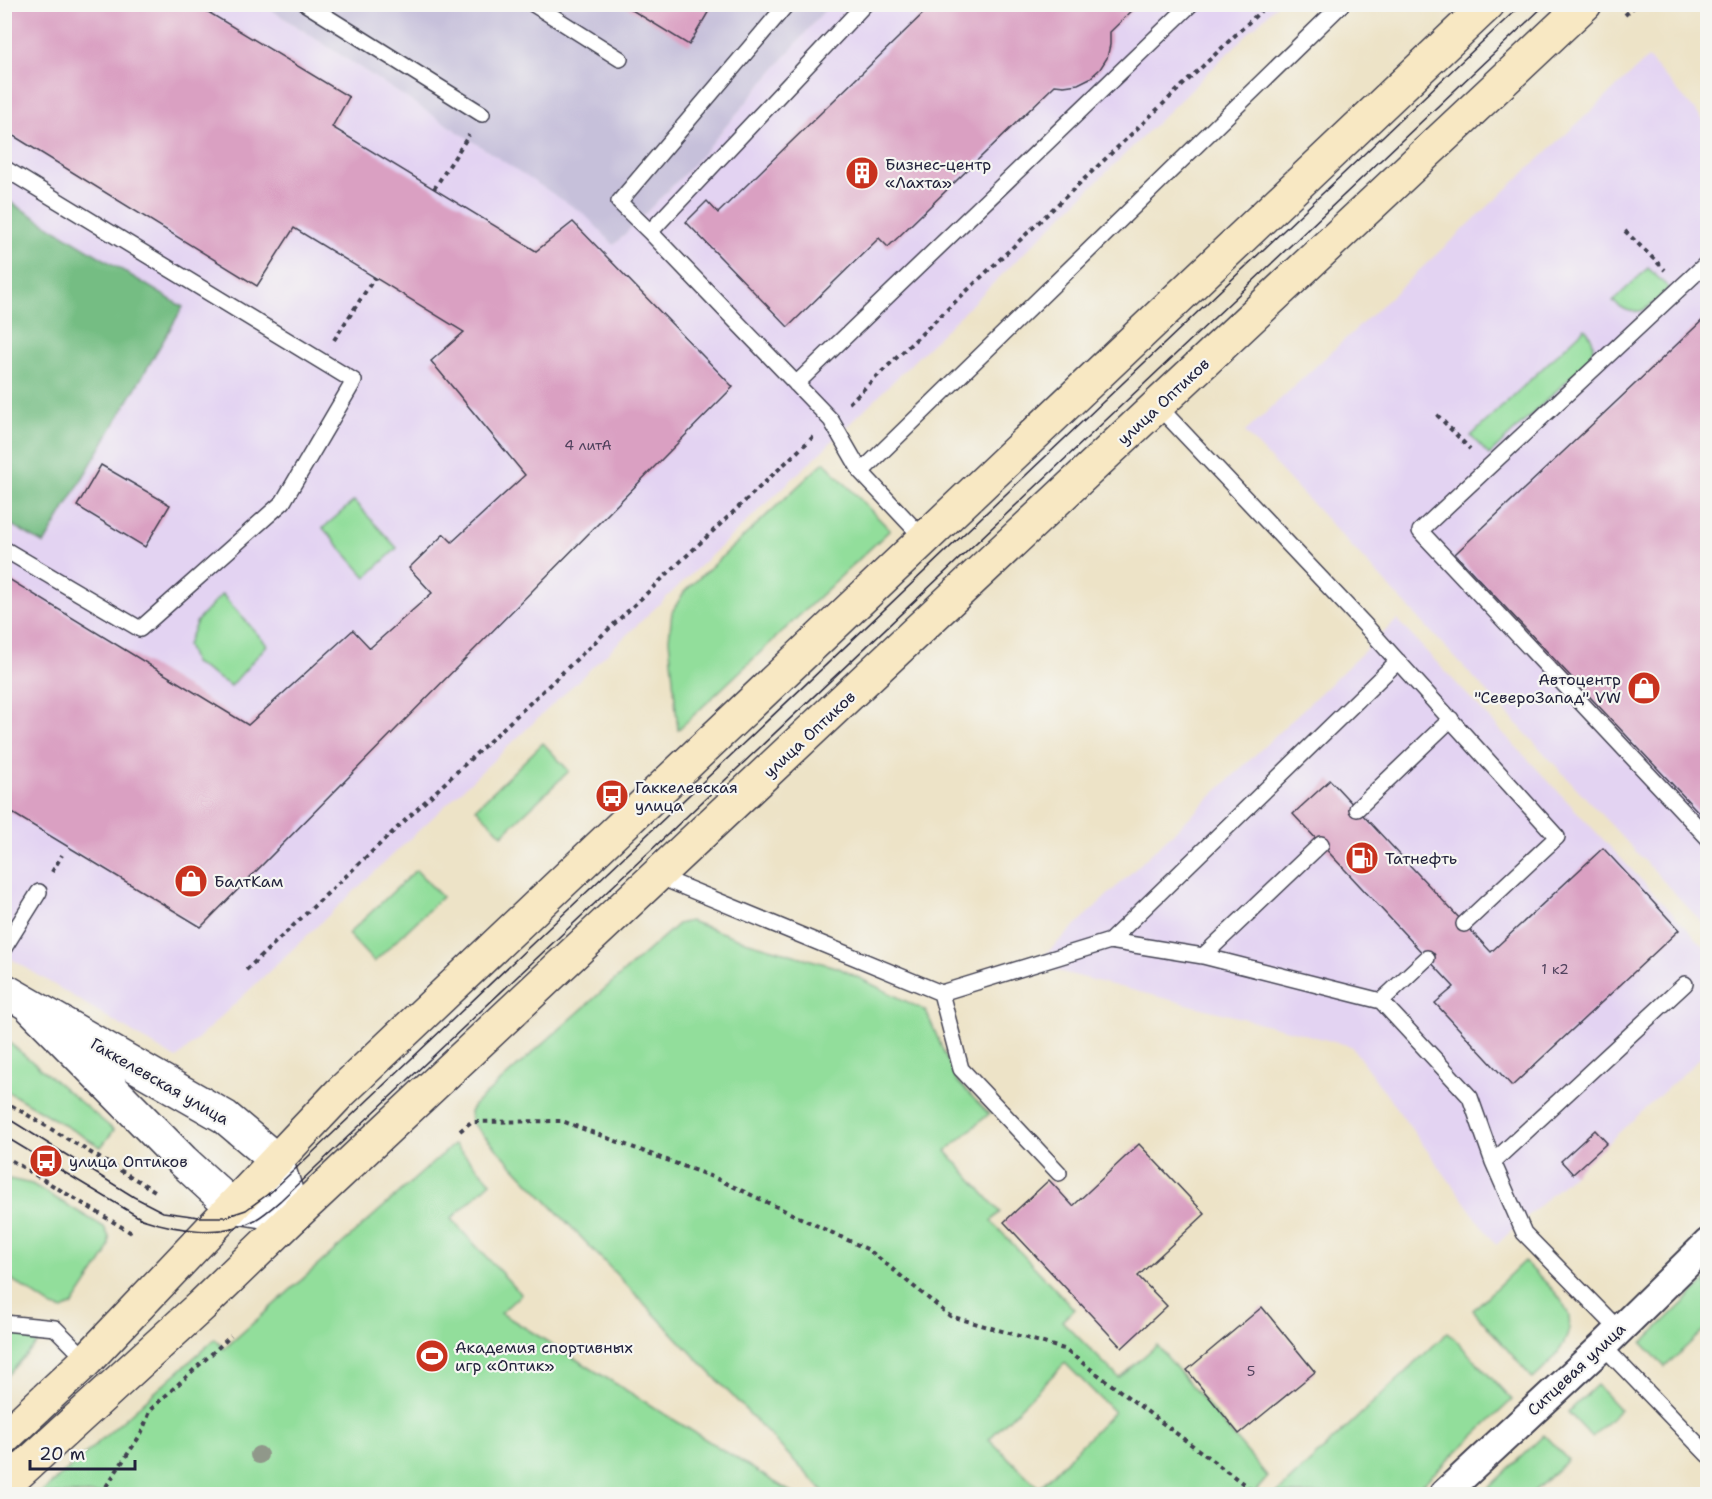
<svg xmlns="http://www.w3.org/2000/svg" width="1712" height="1499" font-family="'Shantell Sans',sans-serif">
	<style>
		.built { fill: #e3d3f2 }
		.industrial { fill: #c6c0da }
		.green { fill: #92de9b; stroke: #5a806b; stroke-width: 1.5; fill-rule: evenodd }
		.forest { fill: #75bd83; stroke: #4c705f; stroke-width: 1.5 }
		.building { fill: #daa0c2 }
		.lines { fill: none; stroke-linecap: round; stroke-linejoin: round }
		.service-casing { stroke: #403f50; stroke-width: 18 }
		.minor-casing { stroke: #403f50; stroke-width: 32 }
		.tertiary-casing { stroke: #403f50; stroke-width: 36 }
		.secondary-casing { stroke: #403f50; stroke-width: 36 }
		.path { stroke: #403f50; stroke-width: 4; stroke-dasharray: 4.5 4.5; stroke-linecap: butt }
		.service { stroke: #fff; stroke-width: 15 }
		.minor { stroke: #fff; stroke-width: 28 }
		.tertiary { stroke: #fff; stroke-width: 33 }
		.secondary { stroke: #f8e8c3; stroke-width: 33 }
		.tram { stroke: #22223b; stroke-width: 1.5 }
		.tree { fill: #90988a }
		.labels { text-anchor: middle; stroke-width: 4.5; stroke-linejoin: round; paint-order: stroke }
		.number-label { font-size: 14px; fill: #50425d }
		.poi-label { font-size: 16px; fill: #22223b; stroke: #f6f6f2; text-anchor: start }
		.street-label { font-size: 16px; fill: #22223b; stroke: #f6f6f2 }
	</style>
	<rect width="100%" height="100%" fill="#f6f6f2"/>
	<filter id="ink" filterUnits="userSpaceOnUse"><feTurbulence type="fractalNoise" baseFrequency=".0167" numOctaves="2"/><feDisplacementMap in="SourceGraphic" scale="12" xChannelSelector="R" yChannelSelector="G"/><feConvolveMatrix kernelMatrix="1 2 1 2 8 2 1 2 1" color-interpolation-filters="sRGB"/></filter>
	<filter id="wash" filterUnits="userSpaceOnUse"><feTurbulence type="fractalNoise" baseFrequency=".008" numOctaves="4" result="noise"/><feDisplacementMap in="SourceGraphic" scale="24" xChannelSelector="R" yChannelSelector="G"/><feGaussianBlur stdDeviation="1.35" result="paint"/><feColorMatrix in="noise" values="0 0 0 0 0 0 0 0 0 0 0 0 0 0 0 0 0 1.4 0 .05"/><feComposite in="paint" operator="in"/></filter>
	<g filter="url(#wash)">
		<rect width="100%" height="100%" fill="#ede3c7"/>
		<path class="built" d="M4 5H264L585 214 614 245 692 166 829 5H1277L822 451 176 1059 5 955Z
			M1648 58 1707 124V928L1245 432Z
			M1397 620 1707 950V1052L1496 1245 1351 1046 1034 965Z"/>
		<path class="industrial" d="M264 5H829L692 166 614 245 584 214Z"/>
		<path class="green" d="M1648 268 1669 288C1650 307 1637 323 1613 301Z
			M1585 328C1594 339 1595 345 1590 359L1489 455 1471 436Z
			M824 462 890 530 678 730 669 639 672 612 684 592Z
			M354 501 397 548 366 577 323 528Z
			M222 594 267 645 231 686 194 663 187 645 197 621Z
			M543 743 569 771 502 835 476 808Z
			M416 870 442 897 374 962 348 934Z
			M690 921 745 941 839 968 926 1011 956 1080 989 1114 946 1151 1000 1212 991 1221 1074 1309 1062 1321 1119 1378 1157 1345 1268 1477 1253 1494H826L471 1122 470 1112 475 1104 678 924ZM1065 1363 1114 1412 1039 1488 989 1439Z
			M5 1039 114 1130 101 1147 5 1090Z
			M454 1144 491 1182 451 1219 521 1294 501 1313 794 1494H40L215 1339 224 1349Z
			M9 1179 32 1184 104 1227 109 1237V1245L106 1255 73 1305 63 1310 53 1307 5 1275V1185Z
			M1524 1261C1538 1276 1559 1292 1567 1311 1578 1336 1550 1364 1533 1379L1473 1310Z
			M1707 1280V1327L1665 1367 1642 1343Z
			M5 1332H30L39 1341 5 1378Z
			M1448 1332 1512 1400 1412 1494H1276Z
			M1597 1385 1620 1410 1592 1437 1568 1412Z
			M1544 1435 1568 1460 1531 1494H1482Z"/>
		<path class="forest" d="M5 199 183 307 44 544 5 521Z"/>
		<g id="blocks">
			<path class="building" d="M4 4H195L349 97 332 127 536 251 573 222 733 387 201 927 4 808V576L248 725 353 630 370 648 432 593 409 568 444 534 452 542 525 475 431 361 464 332 294 228 257 286 4 130Z
				M622 4H713L689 45Z
				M933 4H1139L1110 32V45L1107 58 1100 69 1090 78 1078 84 1064 86 1055 85 888 247 879 238 788 327 686 222 707 201 718 213Z
				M1708 315V822L1455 554Z
				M101 465 170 505 145 547 77 506Z
				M1330 780 1491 952 1603 848 1679 930 1512 1086 1435 1003 1454 987 1293 814Z
				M1595 1130 1607 1143 1573 1174 1561 1161Z
				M1139 1144 1205 1214 1138 1276 1167 1306 1122 1348 1004 1222 1049 1180 1073 1206Z
				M1262 1307 1315 1372 1239 1434 1187 1370Z"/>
		</g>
	</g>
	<g filter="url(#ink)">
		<use href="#blocks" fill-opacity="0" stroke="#403f50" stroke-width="1.5"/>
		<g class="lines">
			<defs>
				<path id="service" d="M306 4 482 114
					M533 4 620 59
					M4 168 354 381 283 502 140 629 4 549
					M650 232 619 202 787 4
					M1708 262 1420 531 1708 838
					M796 384 1191 4
					M1158 406 1364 624 1557 837 1464 924
					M861 472 831 420 650 232 865 4
					M924 539 861 472 1342 4
					M1357 809 1451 719
					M661 873 672 882 941 993 1110 941 1203 956 1381 1001 1427 958
					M1110 941 1398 661
					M4 948 39 892
					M1203 956 1321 844
					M941 993 961 1069 1059 1173
					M1381 1001 1470 1097 1493 1162 1524 1233 1619 1330
					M1493 1162 1685 984
					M4 1323 55 1328 87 1360
					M1603 1346 1708 1455"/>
				<path id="minor" d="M1444 1494 1603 1346 1708 1243"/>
				<path id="tertiary" d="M4 990 225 1117 276 1160 294 1216 232 1206 183 1161 30 1006"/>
				<path id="secondary" d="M4 1438 87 1360 340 1093 1488 4
					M4 1486 202 1305 294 1216 1585 4"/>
			</defs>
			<use href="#service" class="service-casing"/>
			<use href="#minor" class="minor-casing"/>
			<use href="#tertiary" class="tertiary-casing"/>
			<use href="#secondary" class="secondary-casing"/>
			<path class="path" d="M1625 15 1637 4
				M434 189 469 135
				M1625 231 1665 270
				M4 313 11 317
				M334 340 375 277
				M849 403 1268 4
				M1437 415 1470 449
				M52 872 62 855
				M246 970 813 437
				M4 1101 155 1191
				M460 1131 471 1122 562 1121 715 1178 869 1250 950 1316 1064 1349 1257 1494
				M4 1156 135 1235
				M101 1494 141 1434 151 1409 231 1336"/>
			<use href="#service" class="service"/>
			<use href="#minor" class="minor"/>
			<use href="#tertiary" class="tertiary"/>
			<use href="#secondary" class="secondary"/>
			<path class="tram" d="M4 1116 134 1197 163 1212 199 1217H225L246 1210 271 1192 1522 4
				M4 1136 142 1219C175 1230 222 1238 255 1220 264 1215 273 1207 281 1200L1546 4"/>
		</g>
		<circle class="tree" cx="259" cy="1455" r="9"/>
	</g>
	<defs>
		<symbol id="building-disc" viewBox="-11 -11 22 22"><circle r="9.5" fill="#c8321e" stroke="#f6f6f2"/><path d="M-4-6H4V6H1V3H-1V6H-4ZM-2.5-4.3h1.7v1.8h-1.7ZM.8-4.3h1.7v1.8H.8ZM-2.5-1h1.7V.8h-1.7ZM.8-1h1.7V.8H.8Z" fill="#fff"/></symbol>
		<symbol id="shop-disc" viewBox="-11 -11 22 22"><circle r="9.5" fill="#c8321e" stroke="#f6f6f2"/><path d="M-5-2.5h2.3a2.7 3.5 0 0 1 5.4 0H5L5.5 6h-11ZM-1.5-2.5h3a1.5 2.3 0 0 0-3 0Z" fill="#fff"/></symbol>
		<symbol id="bus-disc" viewBox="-11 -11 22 22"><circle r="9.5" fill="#c8321e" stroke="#f6f6f2"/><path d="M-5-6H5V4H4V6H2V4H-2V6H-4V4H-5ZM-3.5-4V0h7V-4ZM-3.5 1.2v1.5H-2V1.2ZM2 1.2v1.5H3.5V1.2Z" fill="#fff"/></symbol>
		<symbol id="fuel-disc" viewBox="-11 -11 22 22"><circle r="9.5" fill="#c8321e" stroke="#f6f6f2"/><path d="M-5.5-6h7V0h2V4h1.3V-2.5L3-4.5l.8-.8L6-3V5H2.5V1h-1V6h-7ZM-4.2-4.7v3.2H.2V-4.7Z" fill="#fff"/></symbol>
		<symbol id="stadium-disc" viewBox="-11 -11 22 22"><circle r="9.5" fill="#c8321e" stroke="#f6f6f2"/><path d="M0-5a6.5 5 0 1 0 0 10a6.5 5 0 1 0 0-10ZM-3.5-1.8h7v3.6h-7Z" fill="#fff"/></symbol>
	</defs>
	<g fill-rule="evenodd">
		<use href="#building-disc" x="843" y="154" width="38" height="38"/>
		<use href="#shop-disc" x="1625" y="669" width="38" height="38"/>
		<use href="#bus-disc" x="593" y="777" width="38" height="38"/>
		<use href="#fuel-disc" x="1343" y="839" width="38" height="38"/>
		<use href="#shop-disc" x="172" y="862" width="38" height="38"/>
		<use href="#bus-disc" x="27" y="1142" width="38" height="38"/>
		<use href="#stadium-disc" x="413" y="1337" width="38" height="38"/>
	</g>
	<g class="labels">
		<g class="number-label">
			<text x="588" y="450">4 литА</text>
			<text x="1555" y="974">1 к2</text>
			<text x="1251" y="1376">5</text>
		</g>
		<g class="poi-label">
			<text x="885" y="170">Бизнес-центр<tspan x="885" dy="18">«Лахта»</tspan></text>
			<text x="1621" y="685" text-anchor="end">Автоцентр<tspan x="1621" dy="18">"СевероЗапад" VW</tspan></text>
			<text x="635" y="793">Гаккелевская<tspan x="635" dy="18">улица</tspan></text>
			<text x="1385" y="864">Татнефть</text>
			<text x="214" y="887">БалтКам</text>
			<text x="69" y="1167">улица Оптиков</text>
			<text x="455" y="1353">Академия спортивных<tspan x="455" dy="18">игр «Оптик»</tspan></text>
		</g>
		<g class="street-label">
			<text transform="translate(1163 401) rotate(-43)" y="6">улица Оптиков</text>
			<text transform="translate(809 734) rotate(-43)" y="6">улица Оптиков</text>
			<text transform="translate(160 1081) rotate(30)" y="6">Гаккелевская улица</text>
			<text transform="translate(1576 1369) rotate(-43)" y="6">Ситцевая улица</text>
		</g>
	</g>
	<rect width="1712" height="1499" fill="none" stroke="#f6f6f2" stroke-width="24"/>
	<path d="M30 1460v9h105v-9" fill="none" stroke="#22223b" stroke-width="3"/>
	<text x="39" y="1460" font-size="18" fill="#22223b" stroke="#f6f6f2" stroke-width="4.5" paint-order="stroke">20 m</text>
</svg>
